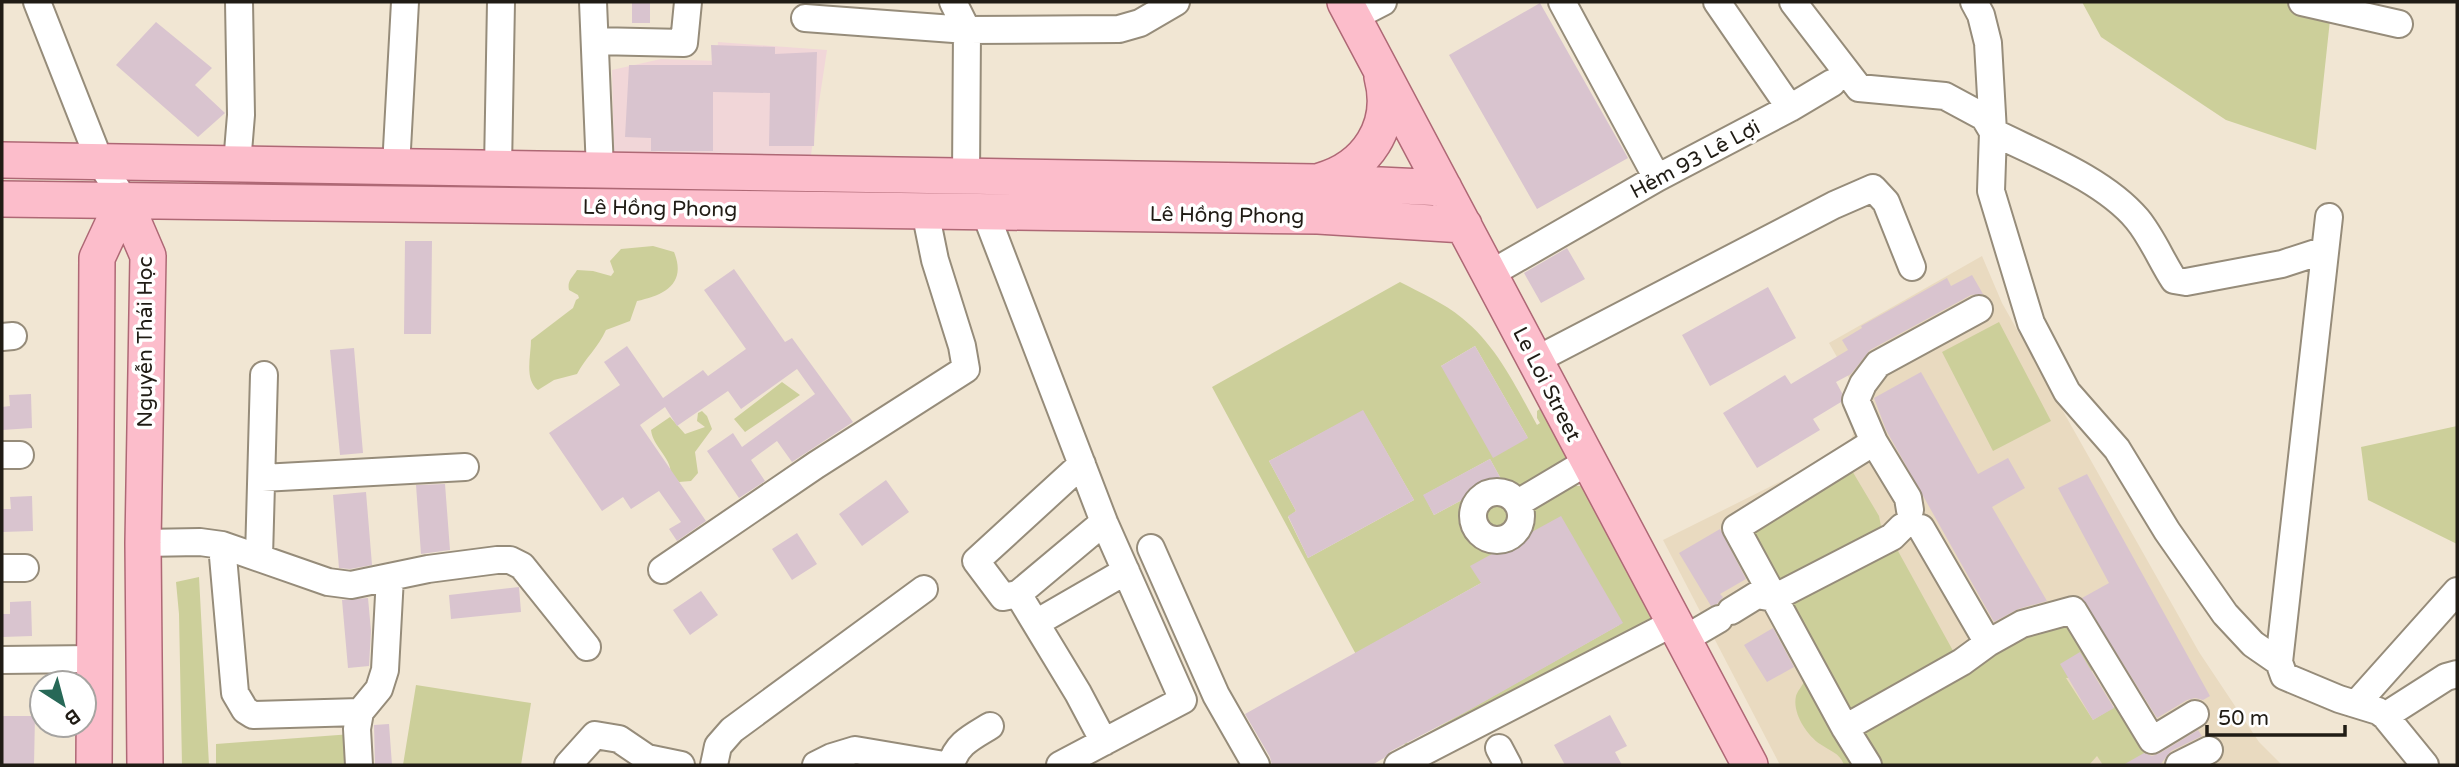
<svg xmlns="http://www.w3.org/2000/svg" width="2459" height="767" font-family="'Varela Round',sans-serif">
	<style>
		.built { fill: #e9dac0 }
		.education { fill: #f1d6d8 }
		.green { fill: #cccf9a; fill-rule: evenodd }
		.building { fill: #d9c4cf }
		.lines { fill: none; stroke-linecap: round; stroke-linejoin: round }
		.minor-casing { stroke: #968c7a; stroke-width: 30 }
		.major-casing { stroke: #ae6875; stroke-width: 38 }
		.minor { stroke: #fff; stroke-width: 26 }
		.major { stroke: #fcbdcb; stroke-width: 35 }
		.labels { text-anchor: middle; stroke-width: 7; stroke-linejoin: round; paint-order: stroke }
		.street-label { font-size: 21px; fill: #201c15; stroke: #fff }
	</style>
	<rect width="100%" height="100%" fill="#f1e6d3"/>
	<path class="built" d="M1982 256 2002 303 2199 652 2259 742 2282 765H1780L1663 540 1848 448 1853 434V385L1829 343Z"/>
	<path class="education" d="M718 42 827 50 810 161 614 156 612 70 661 59 717 61Z"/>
	<path class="green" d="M2082 2H2287L2330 20 2316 150 2226 120 2101 37Z
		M653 246 674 252C687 284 664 295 637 301L630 321 606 330C598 348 586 357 577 374L554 380 538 390C524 379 531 356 531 340L573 308 576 300 579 298 578 295 569 290C567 281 572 278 577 270L593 271 611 276 614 272 610 261 621 249Z
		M1400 282C1421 293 1444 303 1462 318 1497 346 1516 387 1537 425L1540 423 1537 418V411L1541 408 1577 458 1570 486H1584L1683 614 1630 634 1625 632 1408 751 1212 387ZM1475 346 1528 438 1441 366ZM1363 411 1414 500 1308 558 1288 517 1296 511 1269 461ZM1490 459 1501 479 1434 515 1424 495ZM1481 583 1619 625 1408 744 1358 652Z
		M1999 322 2051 421 1993 451 1942 352Z
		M782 382 800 395 745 432 734 419Z
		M702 411 707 416 712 429 695 452 698 473 691 481 679 482 671 473C670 456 653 447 651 430L670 417 685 434 705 427 697 421 698 413Z
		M2457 426V544L2368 500 2361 447Z
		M1851 469 1879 516 1881 526 1877 530 1782 581 1776 579 1749 530Z
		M1890 550 1898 551 1957 658 2001 645 2062 619 2101 662 2092 670 2088 677 2066 678 2093 720 2121 703 2151 744 2140 765H2103L2097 756 2089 765H1844C1840 753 1830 751 1820 744 1807 735 1792 713 1796 696 1797 692 1802 686 1804 682L1823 677 1793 611 1792 603Z
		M199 577 209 765H182L179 614 176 582Z
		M416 685 531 703 521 765H403Z
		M352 734 354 765H216V744Z"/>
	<path class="building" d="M632 2H650V23H632Z
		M1540 3 1628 158 1537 209 1449 55Z
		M156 22 212 68 195 85 225 113 198 137 116 65Z
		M711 45 775 47V54L817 52 814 146H769L770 93 713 92V151H651V138L625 137 629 65H712Z
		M405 241H432L431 334H404Z
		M1567 248 1585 279 1541 303 1524 273Z
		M734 269 785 342 792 338 853 422 792 462 777 441 751 460 765 481 739 498 707 451 733 433 742 447 815 394 797 369 741 409 728 391 677 426 665 407 640 425 706 521 677 541 669 529 681 522 659 491 631 509 623 497 602 511 549 433 620 385 604 362 627 346 663 398 703 370 708 376 746 349 704 290Z
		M1972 275 1983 294 1971 295 1870 350 1851 374 1836 382 1842 393 1841 402 1813 419 1820 430 1757 468 1723 413 1785 375 1791 384 1848 350 1842 340 1862 328 1861 326 1947 278 1951 286Z
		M1768 287 1796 338 1710 386 1682 335Z
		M1475 346 1528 438 1493 458 1441 366Z
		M354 348 363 453 340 455 330 350Z
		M1921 372 1978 474 2008 458 2025 488 1992 507 2047 601 2018 609 1994 622 1886 430 1874 398Z
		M31 394 32 428 2 430V407L10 406 9 395Z
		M1363 410 1414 500 1308 558 1288 516 1296 511 1269 461Z
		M1490 459 1501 479 1434 515 1423 495Z
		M2087 474 2210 696 2203 700 2195 698 2187 700 2157 718 2082 598 2109 583 2058 488Z
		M886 480 909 512 862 546 839 514Z
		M445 484 450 550 421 554 416 485Z
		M366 492 372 565 350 569 339 568 333 495Z
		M32 496 33 531 2 532V509H11L10 497Z
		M1561 516 1623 623 1464 713 1391 751 1384 758 1372 765H1272L1270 757 1245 714 1481 583 1470 566Z
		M1720 529 1746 579 1720 594 1723 597 1717 604 1711 606 1679 553Z
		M797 533 817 564 792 580 772 549Z
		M519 587 521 612 451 619 449 595Z
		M701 591 718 615 690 635 673 610Z
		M368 598 371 631 369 666 348 668 342 600Z
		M31 601 32 636 2 637V614H10V602Z
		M1773 628 1794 667 1767 682 1744 645Z
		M2080 652 2114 708 2093 720 2060 664Z
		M1610 715 1627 746 1615 752 1622 765H1565L1554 745Z
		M2 716H35L34 765H2Z
		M389 724 392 765H375L374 725Z
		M2198 730 2202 736 2171 751 2160 765H2123L2144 753 2152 756 2160 753Z"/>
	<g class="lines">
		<defs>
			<path id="minor" d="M37 2 100 162 124 200
				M593 2 600 170
				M953 2 967 30 966 176
				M1562 2 1657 178
				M1717 2 1790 108
				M1793 2 1859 88 1945 96 1984 117 1993 132
				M1974 2 1981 15 1988 43 1993 132 1991 191 2031 323 2067 392 2117 449 2167 531 2225 614 2253 644 2279 662
				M2302 2 2399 24
				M1354 17 1383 2
				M805 18 967 30 1119 29 1140 23 1176 2
				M595 41 684 43 688 2
				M1993 132C2039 155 2103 179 2137 219 2152 237 2161 260 2174 280L2186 282 2282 264 2325 250
				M237 164 241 115 239 2
				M396 167 405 2
				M498 168 501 2
				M985 212 1104 522 1183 700 1060 765
				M2329 217 2279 662 2284 676 2339 699 2378 711 2385 716 2425 765
				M1490 274 1657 178 1790 108 1832 83
				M2 337 13 336
				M1536 360 1834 205 1873 188 1886 202 1912 267
				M2 455H20
				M1082 464 976 561 1003 597 1018 594 1104 522
				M262 478 465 467
				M1473 516a24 24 0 1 1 48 0a24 24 0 1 1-48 0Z
				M1518 503 1587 462
				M1910 510 1908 498 1874 442 1856 400 1863 384 1878 364 1979 309
				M1921 528 1988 643 2022 624 2073 610 2152 740 2195 714
				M143 543 200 542 222 545 328 582 351 585 428 569 497 560H510L522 566 587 647
				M222 545 235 693 245 710 253 715 360 712
				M1151 548 1216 695 1256 765
				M259 557 264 375
				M2 568H25
				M662 570 816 465 966 369 962 346 935 260 925 211
				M1018 594 1078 693 1104 742
				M1731 611 1757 595 1774 598 1892 537 1902 527
				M1036 623 1126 571
				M1683 640 1719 619
				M2 660 93 659
				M2356 704 2457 591
				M2385 716 2446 677 2457 674
				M1845 728 1962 662 1988 643
				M1499 748 1508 765
				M359 765 357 729 360 712 379 689 385 670 390 577
				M568 765 595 735 619 739 647 758 681 765
				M714 765 718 746 732 730 924 589
				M816 765 832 757 855 750 944 765
				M951 765C956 744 972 737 990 726
				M1398 765 1673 623
				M1868 765 1845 728 1736 528 1874 442
				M2179 765 2209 750"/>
			<path id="major" d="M1345 2 1750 765
				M2 160 1316 182 1444 188
				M1320 181C1367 168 1395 126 1382 77
				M2 199 1318 216 1464 225
				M124 200 148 256 143 543 145 765
				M94 765 97 258 124 200"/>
		</defs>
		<use href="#minor" class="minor-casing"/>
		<use href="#major" class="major-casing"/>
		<use href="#minor" class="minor"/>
		<use href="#major" class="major"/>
	</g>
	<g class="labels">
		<g class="street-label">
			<text transform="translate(1695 159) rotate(-28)" y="7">Hẻm 93 Lê Lợi</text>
			<text transform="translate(660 208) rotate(1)" y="7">Lê Hồng Phong</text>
			<text transform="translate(1227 215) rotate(1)" y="7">Lê Hồng Phong</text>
			<text transform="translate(145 342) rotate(-90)" y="7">Nguyễn Thái Học</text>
			<text transform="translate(1547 384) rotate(63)" y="7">Le Loi Street</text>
		</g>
	</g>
	<rect width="2459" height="767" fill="none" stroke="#201c15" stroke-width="7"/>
	<g transform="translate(63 704) rotate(144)"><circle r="33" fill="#ffffff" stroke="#a6a4a1" stroke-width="2"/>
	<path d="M0-5L12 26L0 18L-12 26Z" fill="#276857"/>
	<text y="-10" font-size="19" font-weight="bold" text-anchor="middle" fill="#201c15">B</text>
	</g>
	<path d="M2207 725v10h138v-10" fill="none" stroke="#201c15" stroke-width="3.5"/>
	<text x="2218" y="725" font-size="21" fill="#201c15" stroke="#ffffff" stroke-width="5" paint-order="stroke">50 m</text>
</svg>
